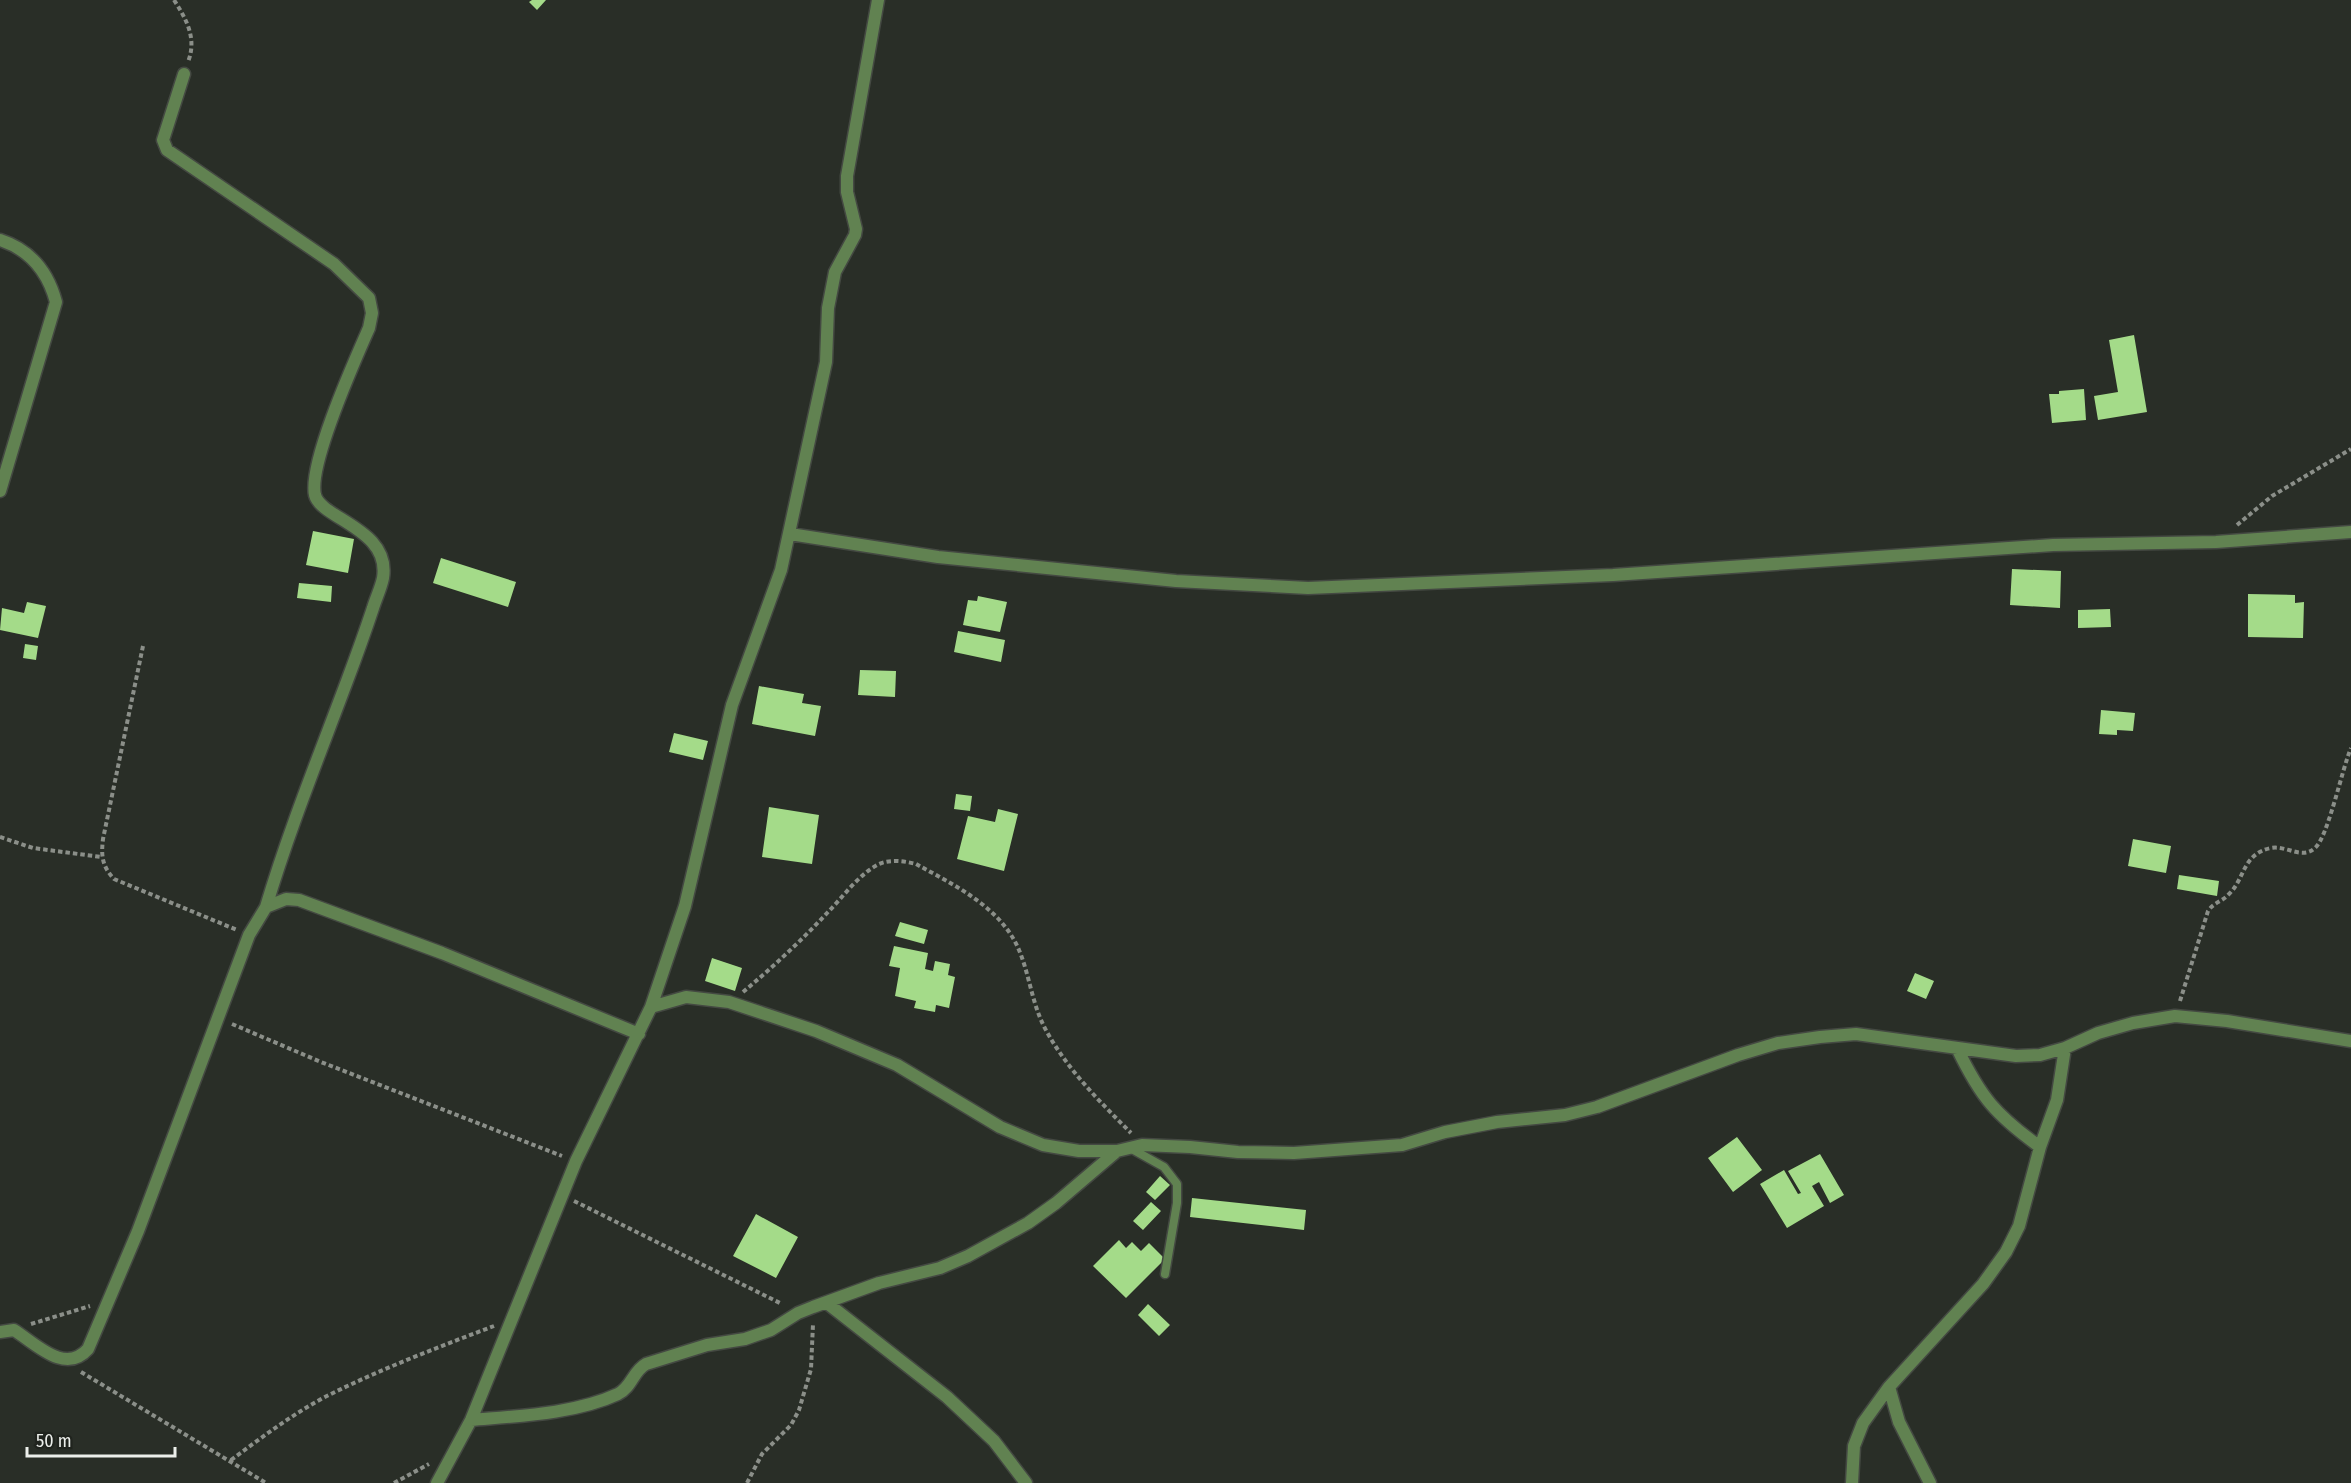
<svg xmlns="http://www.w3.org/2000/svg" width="2351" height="1483" font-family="'Fira Sans Condensed',sans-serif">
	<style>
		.building { fill: #a4db89 }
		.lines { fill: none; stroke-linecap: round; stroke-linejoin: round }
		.service-casing { stroke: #444942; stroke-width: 11 }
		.minor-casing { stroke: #444942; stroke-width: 15 }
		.path { stroke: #8b8f89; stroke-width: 4; stroke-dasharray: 4.5 3; stroke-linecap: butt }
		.service { stroke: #618251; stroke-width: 8 }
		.minor { stroke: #618251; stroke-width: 12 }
	</style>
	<rect width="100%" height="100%" fill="#292e27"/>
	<path class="building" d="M532 0H546L537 10 529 2Z
		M2134 335 2147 412 2098 420 2094 396 2118 392 2109 340Z
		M2084 389 2086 420 2052 423 2049 394H2059V391Z
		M313 531 354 539 348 573 306 565Z
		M441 558 516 582 508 607 433 583Z
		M2012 569 2061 571 2060 608 2010 605Z
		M299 583 332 586 331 602 297 598Z
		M2248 594 2295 595V603L2304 602 2303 638 2248 637Z
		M978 596 1007 602 1000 632 963 625 968 600 977 601Z
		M27 602 46 606 38 638 0 630 2 608 24 613Z
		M2110 609 2111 627 2078 628V610Z
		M958 631 1005 640 1001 662 954 652Z
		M25 644 38 646 36 660 23 658Z
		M860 670 896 671 895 697 858 695Z
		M759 686 804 694 802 703 821 706 815 736 752 724Z
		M2101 710 2135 713 2133 731 2117 730V735L2099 734Z
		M674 733 708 741 703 760 669 752Z
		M956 794 972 796 970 811 954 809Z
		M769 807 819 815 812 864 762 857Z
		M998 809 1018 814 1004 871 957 859 968 816 995 822Z
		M2133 839 2171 846 2166 873 2128 866Z
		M2179 875 2219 881 2217 896 2177 889Z
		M900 922 928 930 924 944 895 936Z
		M894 946 928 953 925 969 933 971 935 961 950 964 948 975 955 977 949 1008 936 1005 935 1012 914 1008 916 1001 895 996 900 968 889 966Z
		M712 958 742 968 735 991 705 981Z
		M1915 973 1934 981 1926 999 1907 991Z
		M1737 1137 1762 1170 1733 1192 1708 1158Z
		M1820 1154 1844 1195 1830 1203 1819 1182 1812 1186 1824 1206 1787 1228 1760 1184 1784 1170 1798 1194 1801 1193 1788 1171Z
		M1160 1176 1170 1185 1155 1200 1146 1192Z
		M1192 1198 1306 1210 1304 1230 1190 1217Z
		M1151 1202 1161 1211 1143 1230 1133 1221Z
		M756 1214 798 1237 776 1278 733 1256Z
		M1119 1240 1126 1248 1132 1242 1141 1251 1149 1243 1165 1259 1126 1298 1093 1266Z
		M1148 1304 1170 1325 1159 1336 1138 1315Z"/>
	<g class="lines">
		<defs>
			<path id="service" d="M1130 1148 1164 1167 1177 1184V1203L1165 1274"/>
			<path id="minor" d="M184 74 163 140 167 150 334 264 369 298 372 313 369 328C355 360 308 464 315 495 321 519 391 529 383 578 381 588 376 598 373 608 365 632 356 657 347 681 319 756 289 830 266 907
				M0 240C31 250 48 272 56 302L0 491
				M790 534 938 557 1176 581 1308 588 1613 575 2053 545 2216 542 2351 532
				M651 1007 686 997 729 1002 816 1031 897 1065 1000 1127 1043 1145 1079 1151H1117L1142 1145 1190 1147 1238 1152 1294 1153 1402 1145 1445 1132 1497 1122 1565 1115 1597 1107 1738 1055 1778 1043 1820 1037 1856 1034 2016 1056 2040 1055 2065 1048 2098 1033 2133 1023 2175 1016 2227 1021 2351 1041
				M1957 1048C1981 1098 1996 1115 2040 1147
				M827 1303 947 1397 994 1441 1026 1483
				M0 1332 14 1330C36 1344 65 1375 88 1349L138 1231 249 935 266 907 286 899 299 900 442 953 639 1034
				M1889 1387 1899 1422 1930 1483
				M471 1420C518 1416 575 1414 618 1394 632 1387 633 1371 646 1364L707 1345 745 1339 771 1330 798 1313 813 1307 879 1283 940 1268 968 1256 1028 1223 1056 1203 1117 1151
				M437 1483 471 1420 576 1161 651 1007 685 906 732 705 781 570 826 362 828 308 835 272 855 235 856 229 847 192V176L878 0
				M1852 1483 1854 1446 1863 1423 1889 1387 1983 1284 2006 1252 2019 1226 2040 1147 2057 1100 2065 1048"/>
		</defs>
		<use href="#service" class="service-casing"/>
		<use href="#minor" class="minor-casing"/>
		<path class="path" d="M174 0C187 20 197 39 188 62
			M2237 525 2272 496 2351 449
			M143 646 103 839C101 856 102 866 114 879L237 930
			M0 837 33 848 101 857
			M743 992C773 967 802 940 828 912 843 897 859 874 879 864 891 859 904 861 916 864 954 885 1001 907 1019 950 1030 976 1032 1006 1047 1032 1068 1070 1100 1102 1131 1133
			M2180 1001 2208 911C2214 902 2222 902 2229 894 2245 879 2242 854 2271 848 2286 845 2302 860 2315 848 2328 837 2342 769 2351 748
			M232 1024 321 1062 562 1156
			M574 1201 782 1304
			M31 1324 90 1306
			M81 1372 266 1483
			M231 1460C261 1438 290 1416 323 1398 378 1370 436 1348 494 1326
			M394 1483 429 1464
			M747 1483 762 1454 791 1425 799 1410 811 1369 813 1324"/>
		<use href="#service" class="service"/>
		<use href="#minor" class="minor"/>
	</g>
	<path d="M27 1447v9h148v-9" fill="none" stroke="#ecefeb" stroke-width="3"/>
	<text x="36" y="1447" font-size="18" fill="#ecefeb" stroke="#20241e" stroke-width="4.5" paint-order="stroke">50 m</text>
</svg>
